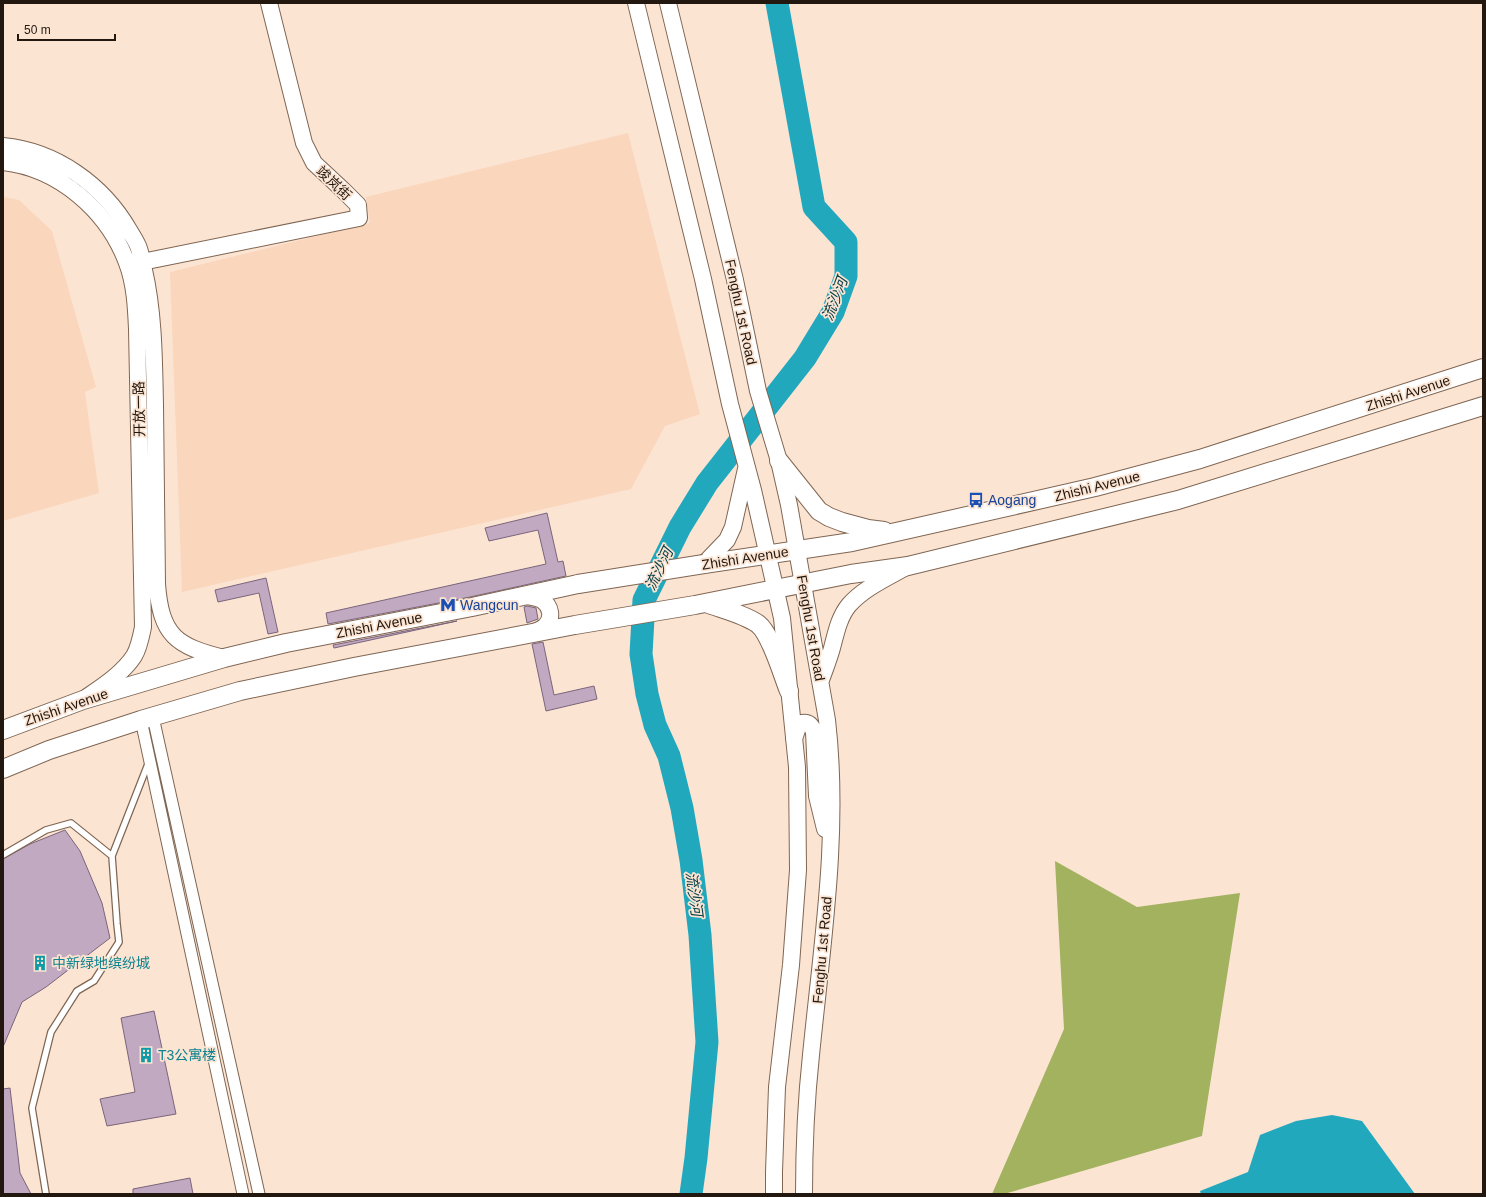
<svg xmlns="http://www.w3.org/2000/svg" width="1486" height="1197" font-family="Arial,'Noto Sans SC',sans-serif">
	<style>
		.built { fill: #fad6bc }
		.forest { fill: #a2b25f }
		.water { fill: #22a8bd }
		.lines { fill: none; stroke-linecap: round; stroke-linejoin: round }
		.river { stroke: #22a8bd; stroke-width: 23 }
		.building { fill: #c1a9c1; stroke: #7b657b }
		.lane-casing { stroke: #7f6653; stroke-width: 8 }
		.street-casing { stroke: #7f6653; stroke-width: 13 }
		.secondary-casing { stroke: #7f6653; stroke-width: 18 }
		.primary-casing { stroke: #7f6653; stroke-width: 20 }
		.lane { stroke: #fff; stroke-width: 5.5 }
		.street { stroke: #fff; stroke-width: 11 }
		.secondary { stroke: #fff; stroke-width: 16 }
		.primary { stroke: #fff; stroke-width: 18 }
		.primary-bridge-casing { stroke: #7f6653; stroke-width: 20; stroke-linecap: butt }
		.primary-bridge { stroke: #fff; stroke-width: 18 }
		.labels { text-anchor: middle; stroke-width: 3.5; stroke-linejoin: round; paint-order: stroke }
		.street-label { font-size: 14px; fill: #221810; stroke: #fce4d3 }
		.transit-label { font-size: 14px; fill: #164399; stroke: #fce4d3; text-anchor: start }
		.culture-label { font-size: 14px; fill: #0d838f; stroke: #fce4d3; text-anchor: start }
		.water-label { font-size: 15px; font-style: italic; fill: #064049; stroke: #fce4d3 }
	</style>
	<rect width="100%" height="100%" fill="#fce4d3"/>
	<path class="built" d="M628 133 700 414 665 426 631 489 182 592 170 272 370 223 366 197Z
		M3 197 19 200 52 231 96 387 85 392 99 493 3 521Z"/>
	<path class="forest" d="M1055 861 1137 907 1240 893 1202 1136 1004 1194H992L1064 1029Z"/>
	<path class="water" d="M1332 1115 1362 1121 1415 1194H1201L1200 1191 1248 1172 1260 1135 1296 1121Z"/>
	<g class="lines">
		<path class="river" d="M691 1194 696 1158 707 1042 700 935 691 860 682 808 669 756 655 725 647 694 641 654 644 600 680 527 707 483 805 358 833 312 846 276V242L814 207 777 3"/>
	</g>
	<path class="building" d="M547 513 558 562 563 561 566 576 470 597 328 624 326 613 546 564 538 530 489 541 485 528Z
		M266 578 278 632 268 634 259 593 218 602 215 590Z
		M527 606 536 608 538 619 527 623 524 607Z
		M457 621 334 648 333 645Z
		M543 642 554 695 594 686 597 699 546 711 532 644Z
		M65 830 80 851 102 903 110 938 46 987 22 1002 3 1047V859L30 844Z
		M154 1011 176 1114 107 1126 100 1099 135 1092 121 1018Z
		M10 1088 20 1173 31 1194H3V1089Z
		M190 1178 193 1194H133V1189Z"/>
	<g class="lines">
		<defs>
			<path id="lane" d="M3 855 46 830 71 823 112 856
				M46 1194 32 1108 51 1032 77 991 94 981 119 942 117 924 112 856 148 764"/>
			<path id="street" d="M153 717 259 1194
				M141 720 243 1194"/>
			<path id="secondary" d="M636 3 703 279 730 404 753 490 782 618 797 767 798 870 791 965 777 1087 774 1172V1194
				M668 3 735 280 758 391 779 461 789 505 827 720C840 831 822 944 811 1055 806 1101 804 1148 804 1194
				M3 146C56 151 103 185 129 230 132 235 136 241 138 246 141 253 142 262 144 270 154 314 154 360 155 405 156 465 156 525 157 584 161 636 176 646 224 658
				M3 162C59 168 108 211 127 263 135 284 136 307 137 329L143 627C141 637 139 648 134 656 123 673 103 686 87 697
				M142 262 359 218 358 205 343 190 314 163 304 143 269 3
				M704 564 727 540 733 527 746 469
				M527 596C532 597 538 598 542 600 551 606 553 618 546 625 543 629 537 631 532 633
				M821 680C825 669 829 659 832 648 836 633 839 617 849 605 864 588 887 578 906 567
				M794 739 798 727 802 723C809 722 812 726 814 732L817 796 825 829"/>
			<path id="primary" d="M779 461 819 511 829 517 842 522 868 529 884 531
				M704 564 852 542 1095 487 1200 459 1483 368
				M706 603C722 609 744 614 758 624 771 634 782 674 789 691
				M3 730 83 700 224 658 286 643 472 607 578 584
				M3 769 49 750 141 720 240 691 354 667 575 625 695 605 851 574 908 566 1178 500 1483 406"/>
		</defs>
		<use href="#lane" class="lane-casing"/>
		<use href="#street" class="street-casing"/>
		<use href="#secondary" class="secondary-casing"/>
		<use href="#primary" class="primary-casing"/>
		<use href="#lane" class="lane"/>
		<use href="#street" class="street"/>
		<use href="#secondary" class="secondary"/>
		<use href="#primary" class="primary"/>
		<defs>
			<path id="primary-bridge" d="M578 584 704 564"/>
		</defs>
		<use href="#primary-bridge" class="primary-bridge-casing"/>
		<use href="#primary-bridge" class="primary-bridge"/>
	</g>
	<defs>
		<symbol id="bus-bare" viewBox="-9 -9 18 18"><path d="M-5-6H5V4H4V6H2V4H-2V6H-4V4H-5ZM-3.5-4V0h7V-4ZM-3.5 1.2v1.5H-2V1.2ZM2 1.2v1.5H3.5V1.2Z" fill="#1a4fb4" stroke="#fce4d3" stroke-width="2.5" paint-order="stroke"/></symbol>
		<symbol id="metro-bare" viewBox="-9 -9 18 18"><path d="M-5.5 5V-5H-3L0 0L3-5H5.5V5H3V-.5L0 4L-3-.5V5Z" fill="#1a4fb4" stroke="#fce4d3" stroke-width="2.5" paint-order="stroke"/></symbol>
		<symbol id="building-bare" viewBox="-9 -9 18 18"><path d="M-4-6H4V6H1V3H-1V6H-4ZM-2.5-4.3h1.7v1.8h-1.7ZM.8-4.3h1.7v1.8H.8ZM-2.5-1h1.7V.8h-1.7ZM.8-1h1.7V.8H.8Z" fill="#0f9aa8" stroke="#fce4d3" stroke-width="2.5" paint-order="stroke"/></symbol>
	</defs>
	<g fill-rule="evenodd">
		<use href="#bus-bare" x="965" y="489" width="22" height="22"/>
		<use href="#metro-bare" x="437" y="594" width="22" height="22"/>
		<use href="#building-bare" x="29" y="952" width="22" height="22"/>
		<use href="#building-bare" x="135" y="1044" width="22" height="22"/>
	</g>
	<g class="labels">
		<g class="street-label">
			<text transform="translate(334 183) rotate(43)" y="5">竣岚街</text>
			<text transform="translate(741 312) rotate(78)" y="5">Fenghu 1st Road</text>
			<text transform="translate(1408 393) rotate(-18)" y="5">Zhishi Avenue</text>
			<text transform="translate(139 409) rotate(-91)" y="5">开放一路</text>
			<text transform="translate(1097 486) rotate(-14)" y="5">Zhishi Avenue</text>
			<text transform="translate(745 558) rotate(-9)" y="5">Zhishi Avenue</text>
			<text transform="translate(379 625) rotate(-11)" y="5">Zhishi Avenue</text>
			<text transform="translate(811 628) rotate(80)" y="5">Fenghu 1st Road</text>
			<text transform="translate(66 707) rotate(-19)" y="5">Zhishi Avenue</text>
			<text transform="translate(822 950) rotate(-85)" y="5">Fenghu 1st Road</text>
		</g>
		<g class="transit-label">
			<text x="988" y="505">Aogang</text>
			<text x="460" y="610">Wangcun</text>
		</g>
		<g class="culture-label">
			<text x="52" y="968">中新绿地缤纷城</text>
			<text x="158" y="1060">T3公寓楼</text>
		</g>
		<g class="water-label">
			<text transform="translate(835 299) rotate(-69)" y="5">流沙河</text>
			<text transform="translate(659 569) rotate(-64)" y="5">流沙河</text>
			<text transform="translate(694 894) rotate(82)" y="5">流沙河</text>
		</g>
	</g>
	<rect width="1486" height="1197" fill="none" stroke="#221810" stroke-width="8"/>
	<path d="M18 34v6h97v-6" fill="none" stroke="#221810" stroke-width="2"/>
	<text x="24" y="34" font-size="12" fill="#221810" stroke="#fce4d3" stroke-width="3" paint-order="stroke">50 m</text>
</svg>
